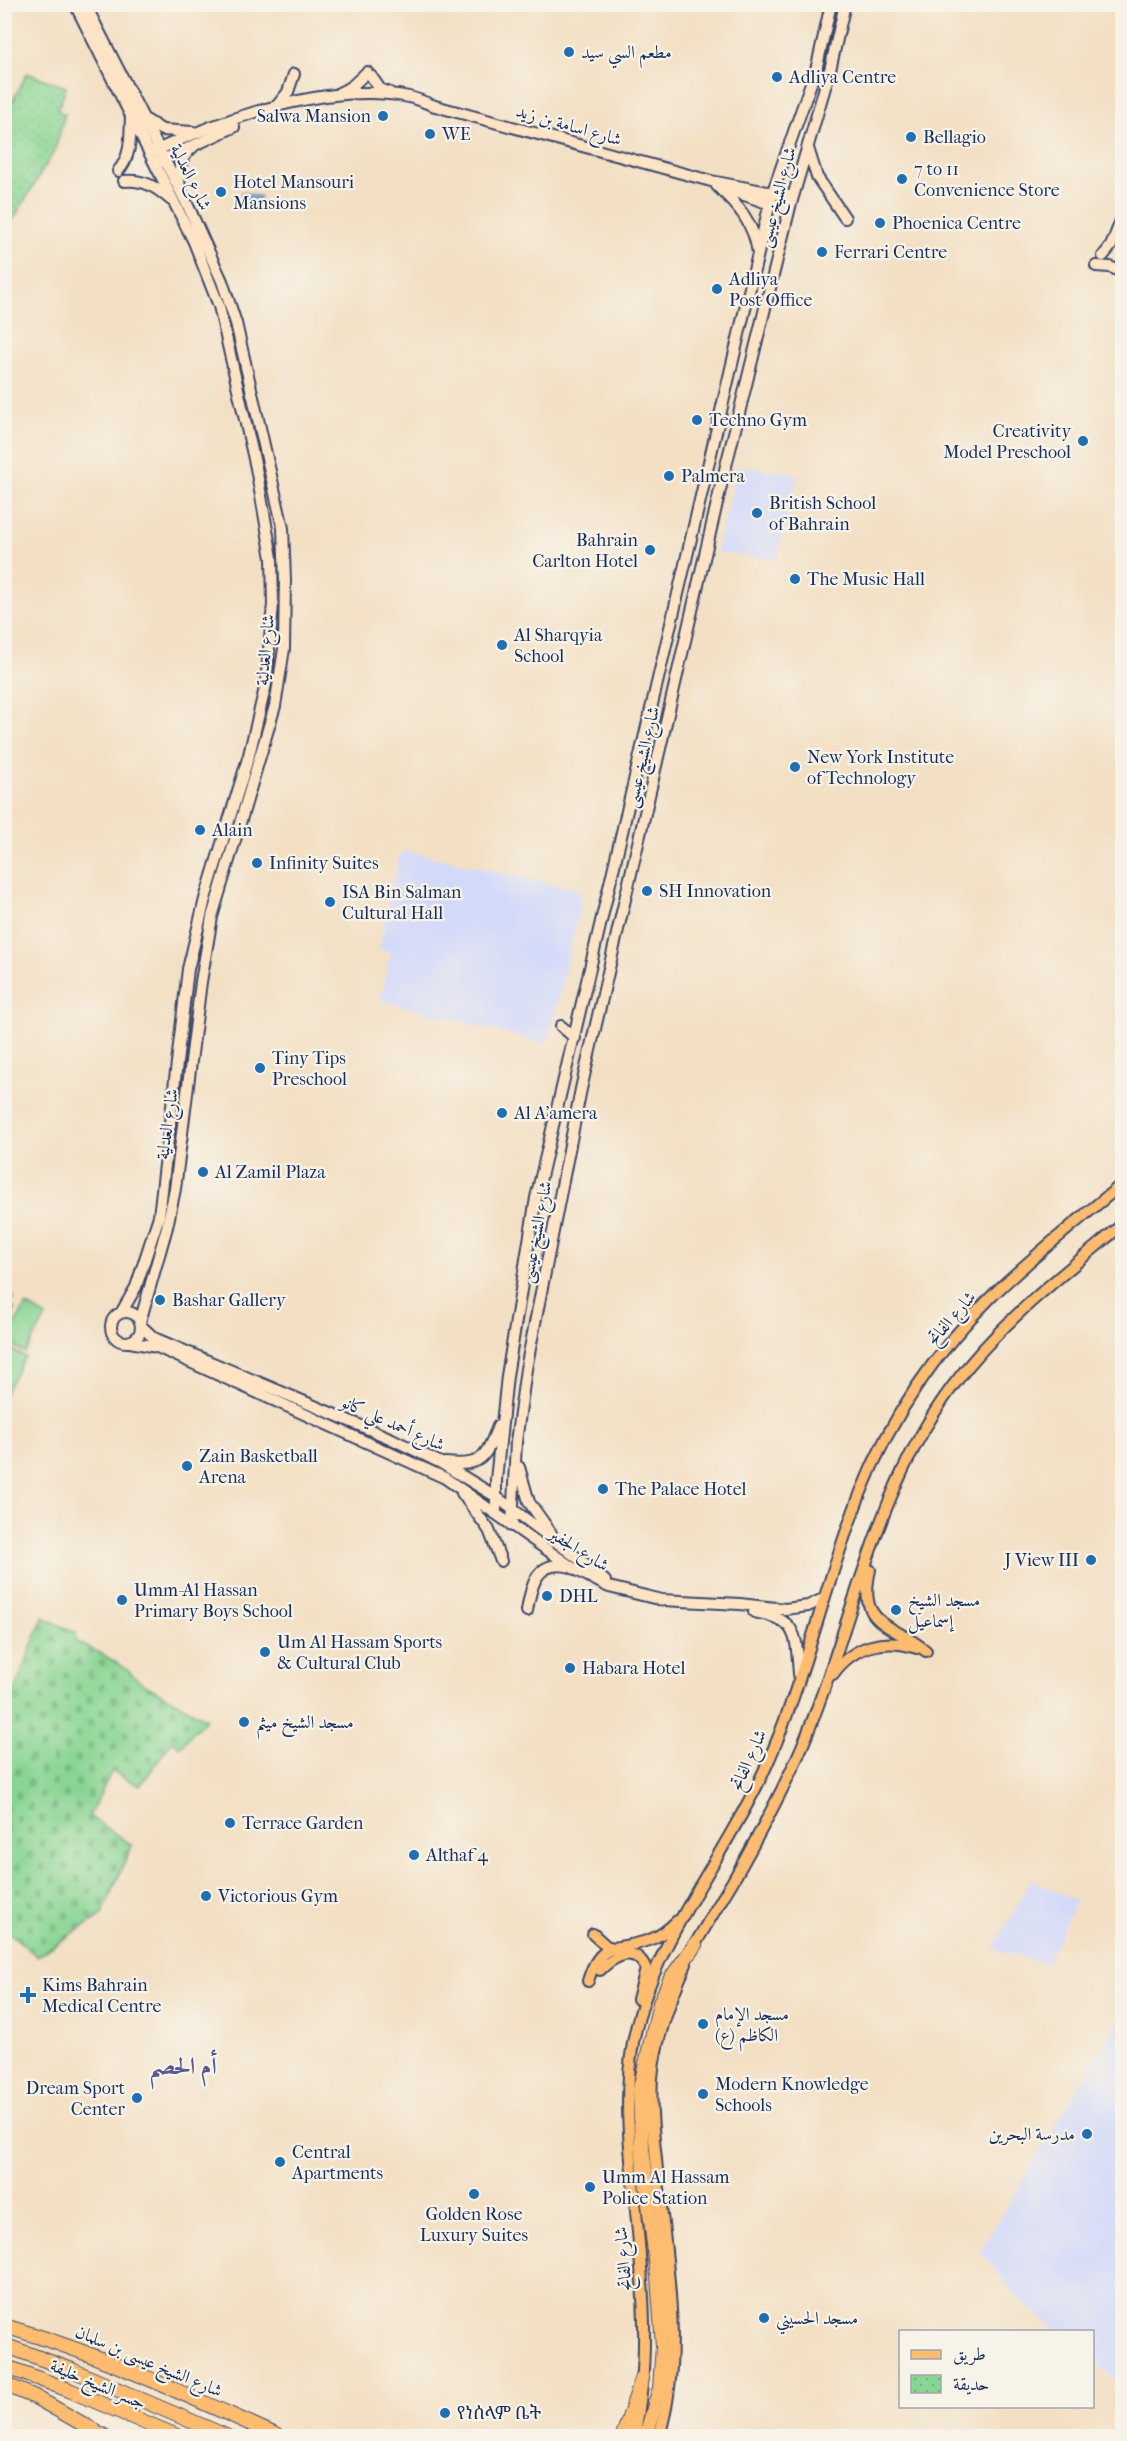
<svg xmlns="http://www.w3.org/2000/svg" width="1127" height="2441" font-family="'IM FELL French Canon',Amiri,'Noto Serif Ethiopic',serif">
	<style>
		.built { fill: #d3d9f9 }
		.grass { fill: #89d593; stroke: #528278; stroke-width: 1.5 }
		.cemetery { fill: url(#cemetery-stones); stroke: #528278; stroke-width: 1.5 }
		.park { fill: url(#park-dots); stroke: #528278; stroke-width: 1.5 }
		.water { fill: url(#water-waves); stroke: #406d9c; stroke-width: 1.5 }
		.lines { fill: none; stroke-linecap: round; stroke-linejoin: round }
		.secondary-casing { stroke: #3b496d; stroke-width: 14 }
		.primary-casing { stroke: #3b496d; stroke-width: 14 }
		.highway-casing { stroke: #3b496d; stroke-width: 16 }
		.secondary { stroke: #fee4c5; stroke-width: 10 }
		.primary { stroke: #fdbc6f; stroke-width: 10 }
		.highway { stroke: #fdbc6f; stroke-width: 14 }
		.poi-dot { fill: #1f6fb2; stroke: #f7f3e8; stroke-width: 2 }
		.labels { text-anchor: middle; stroke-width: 4.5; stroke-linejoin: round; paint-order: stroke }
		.poi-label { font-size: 18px; fill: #1b2f5e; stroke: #f7f3e8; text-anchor: start }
		.street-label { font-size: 18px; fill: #1b2f5e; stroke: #f7f3e8 }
		.district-label { font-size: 24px; font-weight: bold; fill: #565991; stroke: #f7f3e8 }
	</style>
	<defs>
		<pattern id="cemetery-stones" width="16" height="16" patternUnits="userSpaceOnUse" patternTransform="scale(1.5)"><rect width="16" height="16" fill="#89d593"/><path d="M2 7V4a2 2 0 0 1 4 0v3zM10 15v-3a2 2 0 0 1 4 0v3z" fill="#76b781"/></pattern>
		<pattern id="park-dots" width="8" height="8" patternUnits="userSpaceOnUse" patternTransform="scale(1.5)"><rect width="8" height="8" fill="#89d593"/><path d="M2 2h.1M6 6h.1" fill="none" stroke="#76b781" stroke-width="1.8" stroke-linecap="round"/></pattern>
		<pattern id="water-waves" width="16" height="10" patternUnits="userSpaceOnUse" patternTransform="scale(1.5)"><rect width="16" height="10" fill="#65abdb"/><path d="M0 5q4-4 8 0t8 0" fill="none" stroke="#528cb5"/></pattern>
	</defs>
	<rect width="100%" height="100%" fill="#f7f3e8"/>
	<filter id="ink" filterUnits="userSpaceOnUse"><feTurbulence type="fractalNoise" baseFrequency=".0167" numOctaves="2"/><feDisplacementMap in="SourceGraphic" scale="12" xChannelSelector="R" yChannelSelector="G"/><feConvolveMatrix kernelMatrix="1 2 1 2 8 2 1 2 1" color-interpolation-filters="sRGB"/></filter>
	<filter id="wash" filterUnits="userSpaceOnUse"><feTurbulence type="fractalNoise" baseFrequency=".008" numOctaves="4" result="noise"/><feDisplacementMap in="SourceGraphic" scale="24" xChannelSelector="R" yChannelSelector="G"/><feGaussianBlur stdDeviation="1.35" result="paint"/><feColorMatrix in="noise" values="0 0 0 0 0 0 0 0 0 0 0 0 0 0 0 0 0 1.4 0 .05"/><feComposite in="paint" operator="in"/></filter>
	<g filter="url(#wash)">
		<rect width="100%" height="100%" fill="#f3dfc3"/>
		<path class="built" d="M738 466 798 474 776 560 716 552Z
			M406 851 577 890 582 899 547 1044 380 1000 391 952 379 949 399 856Z
			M1031 1880 1076 1901 1047 1964 993 1949Z
			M1122 2016V2385L1093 2360 1092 2332 1058 2331 1020 2301 980 2251Z"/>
		<path class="grass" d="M26 1305 46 1317 25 1353 5 1341Z
			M5 1346 25 1357 5 1393 4 1348Z"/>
		<path class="cemetery" d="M43 1617 76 1633V1642L102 1654 125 1668 140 1682 206 1719 180 1747 172 1741 140 1786 112 1771 89 1816 132 1845 102 1915 37 1956 5 1929V1715Z"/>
		<path class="park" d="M27 73 66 87 58 111 65 114 55 150 13 220 5 215V116Z
			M9 1292 14 1298 8 1303 15 1310 10 1319 4 1312 5 1296Z"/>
		<path class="water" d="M242 192 260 197 258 205 240 200Z"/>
	</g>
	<g filter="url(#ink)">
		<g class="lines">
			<defs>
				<path id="secondary" d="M75 4 194 242 219 306 256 468 272 558 273 604 266 684 249 755 205 899 188 969 159 1216 136 1287 121 1313
					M85 4 189 208 222 281 236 323 283 528 285 580 284 649 275 706 212 917 201 982 175 1189 167 1227 140 1322
					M371 76 380 89 390 93
					M339 93 351 87 367 72
					M276 107 288 92 294 74
					M146 120 162 130 193 132
					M808 148 817 177 845 218
					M153 152C223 118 331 81 409 97 418 99 426 103 435 106L711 181 793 197
					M158 162 234 127
					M118 171C132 156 130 135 131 116
					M124 181C144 179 156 187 171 200
					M717 186C738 205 754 223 758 253
					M180 187C177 170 180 158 193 147
					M730 190 770 204 790 207
					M1103 256 1111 246 1122 218
					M1096 266 1110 267 1122 272
					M561 1026 575 1038
					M111 1327a15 15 0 1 1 30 0a15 15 0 1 1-30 0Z
					M141 1326 154 1338 392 1439 441 1463 495 1496 587 1565 605 1581
					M130 1342 157 1347 445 1478 573 1568 609 1587 662 1600 740 1604 785 1609 808 1606 823 1599
					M445 1463C481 1467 485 1459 498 1426
					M519 1467 529 1502 551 1533
					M462 1493 489 1530 501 1561
					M496 1513V1480L507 1376 536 1198 772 194 817 66 831 4
					M512 1526 516 1442 526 1369 581 1089 720 490 790 207 830 70 845 4
					M527 1611C531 1585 537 1558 571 1567
					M754 1612C798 1619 796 1635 799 1674"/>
				<path id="primary" d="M870 1570C857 1626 890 1622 926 1651
					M833 1674C853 1646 884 1637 917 1648
					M593 1934 606 1946 614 1948
					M692 1950C705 1926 720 1903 734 1879 759 1835 784 1789 804 1742 853 1624 874 1492 952 1387 999 1323 1062 1275 1122 1225
					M600 1970C614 1956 636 1944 646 1969L638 1999
					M588 1981C601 1936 621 1953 654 1938 663 1934 670 1928 677 1921
					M634 2436C652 2356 642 2272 634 2191 629 2142 624 2092 633 2043 651 1943 722 1862 764 1771 805 1682 824 1583 861 1492 891 1417 937 1350 994 1294 1034 1255 1079 1220 1122 1184
					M659 2436C685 2352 665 2255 657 2169 654 2139 650 2108 652 2078 655 2041 671 1998 686 1964"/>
				<path id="highway" d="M4 2326C99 2353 188 2396 278 2436
					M4 2345 72 2370 226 2436
					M4 2366 69 2390 177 2436
					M4 2384 35 2397 104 2436
					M623 2436 642 2379
					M646 2436 660 2388 663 2346 658 2277 642 2148 640 2089 660 2003 671 1978 695 1945"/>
			</defs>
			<use href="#secondary" class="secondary-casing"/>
			<use href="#primary" class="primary-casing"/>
			<use href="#highway" class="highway-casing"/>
			<use href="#secondary" class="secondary"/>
			<use href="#primary" class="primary"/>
			<use href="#highway" class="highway"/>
		</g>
	</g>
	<g class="poi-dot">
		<circle cx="569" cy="52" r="6"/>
		<circle cx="777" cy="77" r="6"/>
		<circle cx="383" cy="116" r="6"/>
		<circle cx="430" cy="134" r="6"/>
		<circle cx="911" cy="137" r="6"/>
		<circle cx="902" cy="179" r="6"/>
		<circle cx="221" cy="192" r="6"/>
		<circle cx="880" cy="223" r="6"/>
		<circle cx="822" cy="252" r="6"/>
		<circle cx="717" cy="289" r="6"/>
		<circle cx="697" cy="420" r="6"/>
		<circle cx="1083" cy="441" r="6"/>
		<circle cx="669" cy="476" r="6"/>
		<circle cx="757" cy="513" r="6"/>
		<circle cx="650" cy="550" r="6"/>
		<circle cx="795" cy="579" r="6"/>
		<circle cx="502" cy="645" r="6"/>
		<circle cx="795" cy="767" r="6"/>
		<circle cx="200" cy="830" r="6"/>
		<circle cx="257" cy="863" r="6"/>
		<circle cx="647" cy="891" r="6"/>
		<circle cx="330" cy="902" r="6"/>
		<circle cx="260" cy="1068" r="6"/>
		<circle cx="502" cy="1113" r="6"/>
		<circle cx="203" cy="1172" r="6"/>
		<circle cx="160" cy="1300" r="6"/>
		<circle cx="187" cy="1466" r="6"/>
		<circle cx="603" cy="1489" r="6"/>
		<circle cx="1091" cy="1560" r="6"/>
		<circle cx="547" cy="1596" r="6"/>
		<circle cx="122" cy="1600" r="6"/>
		<circle cx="896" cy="1610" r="6"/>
		<circle cx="265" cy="1652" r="6"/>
		<circle cx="570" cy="1668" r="6"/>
		<circle cx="244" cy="1722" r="6"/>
		<circle cx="230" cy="1823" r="6"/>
		<circle cx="414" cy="1855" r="6"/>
		<circle cx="206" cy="1896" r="6"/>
		<path d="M25 1986h6v6h6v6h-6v6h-6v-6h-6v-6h6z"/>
		<circle cx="703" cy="2024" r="6"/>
		<circle cx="703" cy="2094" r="6"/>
		<circle cx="137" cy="2098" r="6"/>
		<circle cx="1087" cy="2134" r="6"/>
		<circle cx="280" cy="2162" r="6"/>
		<circle cx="590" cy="2187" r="6"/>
		<circle cx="474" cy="2194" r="6"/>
		<circle cx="764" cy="2318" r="6"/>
		<circle cx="445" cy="2413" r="6"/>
	</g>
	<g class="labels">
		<g class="poi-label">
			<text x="581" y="58">مطعم السي سيد</text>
			<text x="789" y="83">Adliya Centre</text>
			<text x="371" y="122" text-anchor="end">Salwa Mansion</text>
			<text x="442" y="140">WE</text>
			<text x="923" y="143">Bellagio</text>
			<text x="914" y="175">7 to 11<tspan x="914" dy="21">Convenience Store</tspan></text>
			<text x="233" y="188">Hotel Mansouri<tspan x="233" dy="21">Mansions</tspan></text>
			<text x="892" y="229">Phoenica Centre</text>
			<text x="834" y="258">Ferrari Centre</text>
			<text x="729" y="285">Adliya<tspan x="729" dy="21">Post Office</tspan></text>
			<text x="709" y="426">Techno Gym</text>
			<text x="1071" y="437" text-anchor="end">Creativity<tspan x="1071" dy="21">Model Preschool</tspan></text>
			<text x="681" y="482">Palmera</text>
			<text x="769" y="509">British School<tspan x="769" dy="21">of Bahrain</tspan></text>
			<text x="638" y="546" text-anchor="end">Bahrain<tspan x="638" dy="21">Carlton Hotel</tspan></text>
			<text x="807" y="585">The Music Hall</text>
			<text x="514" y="641">Al Sharqyia<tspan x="514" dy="21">School</tspan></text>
			<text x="807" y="763">New York Institute<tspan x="807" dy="21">of Technology</tspan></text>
			<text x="212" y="836">Alain</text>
			<text x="269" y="869">Infinity Suites</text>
			<text x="659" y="897">SH Innovation</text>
			<text x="342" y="898">ISA Bin Salman<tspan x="342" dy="21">Cultural Hall</tspan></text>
			<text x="272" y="1064">Tiny Tips<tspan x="272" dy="21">Preschool</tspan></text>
			<text x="514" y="1119">Al A'amera</text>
			<text x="215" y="1178">Al Zamil Plaza</text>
			<text x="172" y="1306">Bashar Gallery</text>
			<text x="199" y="1462">Zain Basketball<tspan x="199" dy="21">Arena</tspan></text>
			<text x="615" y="1495">The Palace Hotel</text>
			<text x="1079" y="1566" text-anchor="end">J View III</text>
			<text x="134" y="1596">Umm-Al Hassan<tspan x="134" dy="21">Primary Boys School</tspan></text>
			<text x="559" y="1602">DHL</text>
			<text x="908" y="1606">مسجد الشيخ<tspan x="908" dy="21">إسماعيل</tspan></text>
			<text x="277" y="1648">Um Al Hassam Sports<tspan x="277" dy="21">&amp; Cultural Club</tspan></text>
			<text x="582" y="1674">Habara Hotel</text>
			<text x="256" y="1728">مسجد الشيخ ميثم</text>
			<text x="242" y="1829">Terrace Garden</text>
			<text x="426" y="1861">Althaf 4</text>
			<text x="218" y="1902">Victorious Gym</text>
			<text x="42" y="1991">Kims Bahrain<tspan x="42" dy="21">Medical Centre</tspan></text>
			<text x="715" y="2020">مسجد الإمام<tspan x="715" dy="21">الكاظم (ع)</tspan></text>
			<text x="715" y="2090">Modern Knowledge<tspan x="715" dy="21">Schools</tspan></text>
			<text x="125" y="2094" text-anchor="end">Dream Sport<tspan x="125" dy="21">Center</tspan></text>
			<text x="1075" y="2140" text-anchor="end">مدرسة البحرين</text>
			<text x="292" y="2158">Central<tspan x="292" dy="21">Apartments</tspan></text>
			<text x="602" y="2183">Umm Al Hassam<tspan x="602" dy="21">Police Station</tspan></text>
			<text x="474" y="2220" text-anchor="middle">Golden Rose<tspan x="474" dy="21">Luxury Suites</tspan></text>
			<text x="776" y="2324">مسجد الحسيني</text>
			<text x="457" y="2419">የነሰላም ቤት</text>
		</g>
		<g class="street-label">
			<text transform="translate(569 125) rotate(16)" y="6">شارع اسامة بن زيد</text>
			<text transform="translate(191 177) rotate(64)" y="6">شارع العدلية</text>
			<text transform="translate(777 197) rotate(-75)" y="6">شارع الشيخ عيسى</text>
			<text transform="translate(265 650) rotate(-85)" y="6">شارع العدلية</text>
			<text transform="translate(642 757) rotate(-77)" y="6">شارع الشيخ عيسى</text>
			<text transform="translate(167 1124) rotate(-82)" y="6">شارع العدلية</text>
			<text transform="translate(536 1232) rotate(-79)" y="6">شارع الشيخ عيسى</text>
			<text transform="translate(951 1318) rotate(-49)" y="6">شارع الفاتح</text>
			<text transform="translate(393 1423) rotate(24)" y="6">شارع أحمد علي كانو</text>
			<text transform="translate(579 1549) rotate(32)" y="6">شارع الجفير</text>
			<text transform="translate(748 1760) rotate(-66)" y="6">شارع الفاتح</text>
			<text transform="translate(623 2259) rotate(-95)" y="6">شارع الفاتح</text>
			<text transform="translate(149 2361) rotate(23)" y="6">شارع الشيخ عيسى بن سلمان</text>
			<text transform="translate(98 2384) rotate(23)" y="6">جسر الشيخ خليفة</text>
		</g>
		<g class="district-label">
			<text x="183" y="2074">أم الحصم</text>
		</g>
	</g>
	<rect width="1127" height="2441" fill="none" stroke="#f7f3e8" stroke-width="24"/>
	<rect x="899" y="2330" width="195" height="78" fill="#f7f3e8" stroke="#9fa5b1" stroke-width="1.5"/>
	<rect x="911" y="2350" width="30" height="9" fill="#fdbc6f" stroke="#9fa5b1" stroke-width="1.5"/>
	<text x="953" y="2360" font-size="18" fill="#1b2f5e">طريق</text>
	<rect x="911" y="2375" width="30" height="18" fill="url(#park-dots)" stroke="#9fa5b1" stroke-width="1.5"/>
	<text x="953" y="2390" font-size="18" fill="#1b2f5e">حديقة</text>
</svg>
